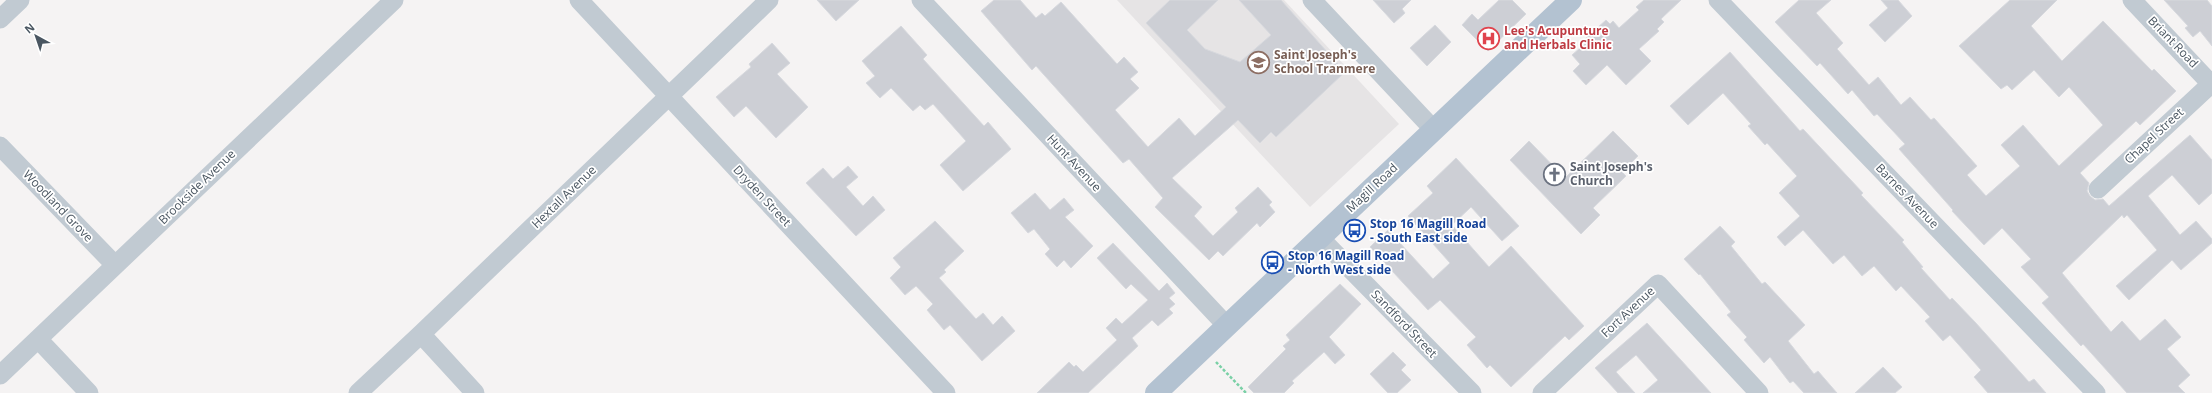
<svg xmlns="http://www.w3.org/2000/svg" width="2212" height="393" font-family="'Open Sans',sans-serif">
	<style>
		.education { fill: #e6e4e5 }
		.building { fill: #cdcfd5; stroke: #d7d9de }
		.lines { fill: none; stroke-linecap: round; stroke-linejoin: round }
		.path { stroke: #7ad0a6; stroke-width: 2.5; stroke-dasharray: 3 2; stroke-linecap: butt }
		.minor { stroke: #c1cad2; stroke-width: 19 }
		.major { stroke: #b3c2d1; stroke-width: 22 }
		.labels { text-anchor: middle; stroke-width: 3.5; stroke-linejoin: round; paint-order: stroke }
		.health-label { font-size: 12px; font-weight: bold; fill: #be3a42; stroke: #fff; text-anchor: start }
		.street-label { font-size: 12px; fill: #4a5661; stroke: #fff }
		.education-label { font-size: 12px; font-weight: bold; fill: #785e54; stroke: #fff; text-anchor: start }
		.worship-label { font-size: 12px; font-weight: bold; fill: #5b616d; stroke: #fff; text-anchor: start }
		.transit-label { font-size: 12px; font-weight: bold; fill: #164399; stroke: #fff; text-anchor: start }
	</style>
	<rect width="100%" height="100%" fill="#f5f3f3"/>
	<path class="education" d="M1117 0H1284L1399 124 1310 207Z"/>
	<path class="building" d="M817 0H859L836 21Z
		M994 0H1020L1036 18 1042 13 1045 16 1061 2 1117 64 1124 57 1138 72 1130 79 1139 88 1115 110 1148 147 1179 118 1195 136 1226 107 1146 23 1170 0H1218L1187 30 1205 49 1240 62 1271 35 1239 0H1281L1345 72 1276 137 1271 132 1260 143 1238 120 1172 178 1202 207 1194 216 1213 236 1238 212 1235 208 1258 187 1272 202 1269 205 1275 212 1260 227 1257 223 1223 256 1218 251 1209 260 1155 207 1163 198 1129 159 1123 163 1036 66 1032 70 981 11Z
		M1373 0H1411L1402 9 1405 13 1394 23Z
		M1499 0H1512L1526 14 1488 51 1462 25 1472 14 1478 20Z
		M1644 0H1681L1661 19 1664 22 1657 29 1659 31 1639 49 1651 61 1626 85 1607 65 1586 85 1573 71 1580 64 1572 55 1588 41 1586 38 1606 20 1610 24 1613 21 1619 28 1639 10 1636 7Z
		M1799 0H1831L1816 13 1843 43 1837 49 1869 85 1878 77 1901 105 1910 97 1931 120 1934 118 1977 166 1967 175 1986 196 2020 166 2001 145 2023 125 2059 166 2103 125 2069 87 2059 97 2034 70 2012 90 2007 85 2001 89 1959 46 2010 0H2057L2031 26 2062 61 2103 21 2152 71 2154 69 2176 91 2140 125 2136 121 2080 173 2089 183 2087 191 2090 196 2095 200 2103 199 2109 206 2190 135 2212 160V193L2199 205 2172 175 2148 196 2180 235 2196 221 2212 239V243L2181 270 2172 260 2129 300 2116 286 2157 250 2127 215 2124 218 2122 215 2062 273 2111 332 2122 321 2140 341 2165 319 2181 337 2167 349 2190 375 2178 386 2185 393H2127L2083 344 2081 346 2042 303 2049 297 2021 267 2031 259 2002 228 1984 245 1952 211 1953 210 1899 149 1905 144 1877 114 1874 116 1852 90 1848 94 1820 63 1817 66 1775 22Z
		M1881 0H1898L1912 16 1885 42 1869 25 1888 8Z
		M2164 0H2207L2212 6V46L2200 31 2193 37 2185 28 2188 26Z
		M1435 25 1451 42 1427 66 1410 48Z
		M901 26 927 55 923 59 984 126 988 122 1011 149 963 191 940 165 966 141 933 104 925 110 920 105 913 111 891 88 880 98 866 83 875 76 862 61Z
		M772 43 790 63 777 74 808 107 776 138 746 106 734 117 716 97 751 67 749 64Z
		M1730 52 1800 131 1803 129 1863 193 1861 195 1904 240 1902 242 1923 267 1921 268 1950 300 1952 298 1975 322 2029 382 2034 379 2046 393H1988L1974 377 1981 370 1950 335 1943 341 1925 321 1930 317 1901 286 1896 291 1874 266 1862 276 1844 255 1833 264 1803 230 1785 246 1777 237 1800 216 1779 193 1797 176 1767 143 1765 145 1748 126 1751 124 1723 93 1688 125 1670 106Z
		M1613 131 1638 156 1622 172 1626 176 1593 208 1600 215 1581 234 1510 160 1529 141 1565 178Z
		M1456 158 1519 226 1502 241 1471 207 1452 225 1489 267 1511 246 1584 326 1569 340 1565 336 1511 387 1490 365 1487 368 1467 345 1476 337 1440 300 1428 310 1370 247 1388 230 1433 279 1450 263 1408 216 1433 193 1427 186Z
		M848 166 858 177 846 187 863 206 873 196 885 210 856 236 806 183 823 168 833 179Z
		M1035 193 1050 210 1064 198 1074 210 1065 217 1093 246 1071 268 1064 260 1057 267 1045 254 1050 249 1034 229 1028 233 1011 213Z
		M935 221 964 251 944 270 946 272 939 278 976 319 983 313 993 325 1002 316 1015 331 982 361 950 325 944 330 927 310 933 304 916 286 905 295 890 278 901 267 893 258Z
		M1720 226 1735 242 1731 246 1762 284 1765 282 1805 325 1788 341 1814 374 1818 371 1837 393H1804L1793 381 1790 383 1770 357 1764 363 1744 340 1747 337 1727 315 1731 312 1700 274 1699 275 1684 259Z
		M1113 243 1159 291 1167 283 1175 293 1169 298 1175 304 1169 309 1173 313 1158 326 1152 320 1132 338 1138 346 1088 393H1037L1069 362 1074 367 1076 365 1083 372 1117 340 1106 328 1116 318 1122 324 1148 300 1131 284 1126 289 1097 258Z
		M1340 284 1361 304 1329 337 1345 355 1335 364 1324 352 1292 381 1294 383 1284 393H1254L1248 387 1286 349 1283 346 1290 340 1286 335Z
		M1647 323 1680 359 1711 393H1643L1658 380 1636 355 1616 372 1635 393H1618L1595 368Z
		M1393 352 1406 365 1401 370 1411 380 1397 393H1388L1370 374Z
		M1883 367 1902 387 1895 393H1855Z"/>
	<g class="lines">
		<path class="path" d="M1216 362 1246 393"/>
		<path class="minor" d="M579 0 946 393
			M921 0 1227 326
			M1312 0 1434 130
			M1718 0 2096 393
			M2132 0 2212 85
			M0 19 20 0
			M0 146 115 265
			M2098 189 2211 84
			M1320 238 1472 393
			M421 334 475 393
			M38 339 89 393
			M0 375 394 0
			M358 393 421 334 769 0
			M1542 393 1658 284 1759 393"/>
		<path class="major" d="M1156 393 1571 0"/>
	</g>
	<defs>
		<symbol id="hospital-ring" viewBox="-11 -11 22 22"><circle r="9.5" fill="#fff" stroke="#e0444e" stroke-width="1.5"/><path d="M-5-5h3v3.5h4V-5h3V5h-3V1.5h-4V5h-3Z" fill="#e0444e"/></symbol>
		<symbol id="school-ring" viewBox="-11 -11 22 22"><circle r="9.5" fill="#fff" stroke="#8d6e63" stroke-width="1.5"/><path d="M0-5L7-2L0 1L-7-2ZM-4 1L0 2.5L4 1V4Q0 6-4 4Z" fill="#8d6e63"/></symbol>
		<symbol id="church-ring" viewBox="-11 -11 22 22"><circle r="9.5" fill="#fff" stroke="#6b7280" stroke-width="1.5"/><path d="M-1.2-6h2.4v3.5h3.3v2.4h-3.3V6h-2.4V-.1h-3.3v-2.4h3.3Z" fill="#6b7280"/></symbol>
		<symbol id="bus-ring" viewBox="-11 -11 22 22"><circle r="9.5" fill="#fff" stroke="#1a4fb4" stroke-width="1.5"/><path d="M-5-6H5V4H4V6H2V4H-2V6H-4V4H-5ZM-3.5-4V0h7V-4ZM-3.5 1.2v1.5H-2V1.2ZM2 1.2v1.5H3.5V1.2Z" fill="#1a4fb4"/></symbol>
	</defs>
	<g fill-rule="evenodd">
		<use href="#hospital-ring" x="1476" y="26" width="25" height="25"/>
		<use href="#school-ring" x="1246" y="50" width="25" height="25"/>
		<use href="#church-ring" x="1542" y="162" width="25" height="25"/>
		<use href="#bus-ring" x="1342" y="218" width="25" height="25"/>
		<use href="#bus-ring" x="1260" y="250" width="25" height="25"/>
	</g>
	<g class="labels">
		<g class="health-label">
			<text x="1504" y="35">Lee's Acupunture<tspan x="1504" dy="14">and Herbals Clinic</tspan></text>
		</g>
		<g class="street-label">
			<text transform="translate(2173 42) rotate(46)" y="4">Briant Road</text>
			<text transform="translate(2154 136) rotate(-43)" y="4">Chapel Street</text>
			<text transform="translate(1074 163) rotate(47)" y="4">Hunt Avenue</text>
			<text transform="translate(197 187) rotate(-44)" y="4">Brookside Avenue</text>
			<text transform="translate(1372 188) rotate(-43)" y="4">Magill Road</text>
			<text transform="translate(762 196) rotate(47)" y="4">Dryden Street</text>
			<text transform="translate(1907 196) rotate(46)" y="4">Barnes Avenue</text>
			<text transform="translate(564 197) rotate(-44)" y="4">Hextall Avenue</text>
			<text transform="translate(58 206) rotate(46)" y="4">Woodland Grove</text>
			<text transform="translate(1628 312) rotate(-43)" y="4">Fort Avenue</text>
			<text transform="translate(1404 324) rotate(46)" y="4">Sandford Street</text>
		</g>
		<g class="education-label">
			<text x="1274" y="59">Saint Joseph's<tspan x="1274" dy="14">School Tranmere</tspan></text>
		</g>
		<g class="worship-label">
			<text x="1570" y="171">Saint Joseph's<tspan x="1570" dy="14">Church</tspan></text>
		</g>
		<g class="transit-label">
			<text x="1370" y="228">Stop 16 Magill Road<tspan x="1370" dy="14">- South East side</tspan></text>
			<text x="1288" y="260">Stop 16 Magill Road<tspan x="1288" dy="14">- North West side</tspan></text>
		</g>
	</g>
	<g transform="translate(36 36) rotate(320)" stroke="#ffffff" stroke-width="3" paint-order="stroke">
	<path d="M0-3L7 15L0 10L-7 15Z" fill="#4a5661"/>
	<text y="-6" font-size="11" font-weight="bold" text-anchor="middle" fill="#4a5661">N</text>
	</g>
</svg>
